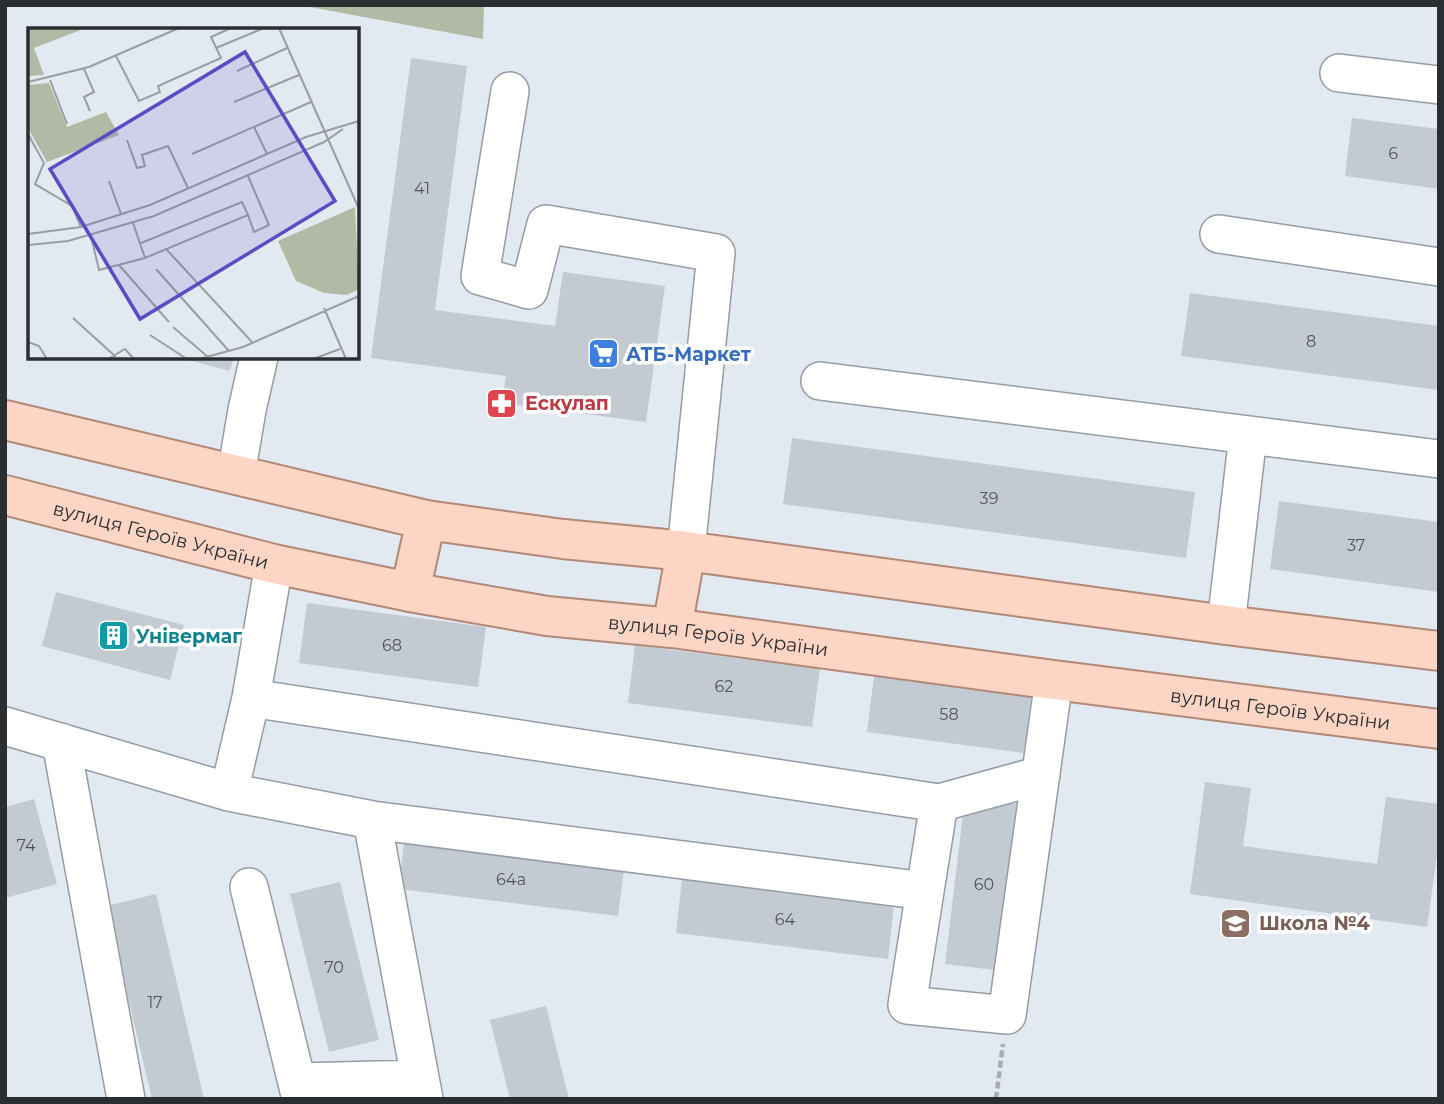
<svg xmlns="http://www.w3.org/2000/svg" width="1444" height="1104" font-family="Montserrat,sans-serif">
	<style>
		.green { fill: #b0baa4 }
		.building { fill: #c4cad1 }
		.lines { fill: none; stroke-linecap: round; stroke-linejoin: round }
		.minor-casing { stroke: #969ca3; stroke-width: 40 }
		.major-casing { stroke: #b28878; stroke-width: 42 }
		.path { stroke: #a7acb1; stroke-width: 4.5; stroke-dasharray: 7 3.5; stroke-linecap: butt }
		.minor { stroke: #fff; stroke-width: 37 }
		.major { stroke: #fcd5c5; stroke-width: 38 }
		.labels { text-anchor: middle; stroke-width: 7; stroke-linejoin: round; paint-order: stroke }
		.number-label { font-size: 16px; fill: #515558 }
		.shop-label { font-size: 19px; font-weight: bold; fill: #366cbe; stroke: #fff; text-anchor: start }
		.health-label { font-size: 19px; font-weight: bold; fill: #be3a42; stroke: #fff; text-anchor: start }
		.street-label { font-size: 19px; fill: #2b2e30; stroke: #fff }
		.culture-label { font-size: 19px; font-weight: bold; fill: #0d838f; stroke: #fff; text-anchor: start }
		.education-label { font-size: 19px; font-weight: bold; fill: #785e54; stroke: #fff; text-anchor: start }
		.inset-road { fill: none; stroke: #999ea3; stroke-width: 2 }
		.view { fill: #594cc4; fill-opacity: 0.15; stroke: #594cc4; stroke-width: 3.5 }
		.inset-edge { fill: none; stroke: #2b2e30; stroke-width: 3.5 }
	</style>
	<rect width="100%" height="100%" fill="#e3e9f0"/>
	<path class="green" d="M299 5H484L483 39Z"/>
	<path class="building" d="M411 58 467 66 435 310 555 326 563 272 665 286 646 422 502 403 506 376 371 358Z
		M1352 118 1439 129V189L1345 176Z
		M1190 293 1439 326V390L1181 356Z
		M177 357H234L230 371Z
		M792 438 1195 492 1186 558 783 504Z
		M1279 501 1439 522V592L1270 569Z
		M56 592 184 625 170 680 42 646Z
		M307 603 486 627 478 687 299 663Z
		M635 645 820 669 812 727 628 703Z
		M874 676 1031 697 1024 753 867 732Z
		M1205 782 1251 788 1243 846 1377 864 1386 797 1439 804V841L1427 927 1190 894Z
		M965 797 1023 805 1003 971 945 964Z
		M34 799 57 884 5 898V807Z
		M404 842 624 869 618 916 399 889Z
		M682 879 894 905 888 959 676 933Z
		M340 882 379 1040 329 1052 290 894Z
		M156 894 204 1099H152L106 906Z
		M546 1006 569 1099H510L490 1020Z"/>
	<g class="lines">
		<defs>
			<path id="minor" d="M1339 73 1439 85
				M510 91 480 276 529 290 546 224 716 253 686 551
				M1219 234 1439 267
				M820 381 1439 459
				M236 475 247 410 259 357
				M1226 625 1248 435
				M251 698 939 803 925 891 372 820 229 792 251 698 274 564
				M5 726 229 792
				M61 742 126 1099
				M939 803 1041 775
				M372 820 424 1099
				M249 887 301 1099
				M925 891 907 1005 1007 1015 1054 680
				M297 1082 419 1079"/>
			<g id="major">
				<path d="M5 420 426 520 563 539 686 551 1226 625 1439 651"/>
				<path id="s1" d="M5 495 274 564 410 592 547 616 672 628 1054 680 1439 729"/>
				<path d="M410 592 426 520"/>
				<path d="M672 628 686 551"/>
			</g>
		</defs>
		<use href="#minor" class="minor-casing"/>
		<use href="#major" class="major-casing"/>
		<path class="path" d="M996 1099 1003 1044"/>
		<use href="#minor" class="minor"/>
		<use href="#major" class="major"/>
	</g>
	<defs>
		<symbol id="supermarket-square" viewBox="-11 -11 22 22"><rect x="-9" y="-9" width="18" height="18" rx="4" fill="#3f7fe0" stroke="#fff"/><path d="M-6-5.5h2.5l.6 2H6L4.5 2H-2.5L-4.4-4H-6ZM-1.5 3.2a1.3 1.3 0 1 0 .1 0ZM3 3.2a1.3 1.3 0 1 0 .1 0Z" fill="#fff"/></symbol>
		<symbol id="pharmacy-square" viewBox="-11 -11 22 22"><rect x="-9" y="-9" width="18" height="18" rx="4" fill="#e0444e" stroke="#fff"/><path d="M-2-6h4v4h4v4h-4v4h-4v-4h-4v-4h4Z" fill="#fff"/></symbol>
		<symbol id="building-square" viewBox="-11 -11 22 22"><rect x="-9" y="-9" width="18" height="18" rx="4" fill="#0f9aa8" stroke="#fff"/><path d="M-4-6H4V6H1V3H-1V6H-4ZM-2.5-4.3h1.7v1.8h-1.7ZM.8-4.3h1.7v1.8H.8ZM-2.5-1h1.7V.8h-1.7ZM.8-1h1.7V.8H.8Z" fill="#fff"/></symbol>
		<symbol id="school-square" viewBox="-11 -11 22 22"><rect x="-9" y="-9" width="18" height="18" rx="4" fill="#8d6e63" stroke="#fff"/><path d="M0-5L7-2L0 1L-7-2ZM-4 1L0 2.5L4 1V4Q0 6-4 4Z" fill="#fff"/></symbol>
	</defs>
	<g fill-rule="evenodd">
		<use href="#supermarket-square" x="586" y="336" width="35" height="35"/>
		<use href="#pharmacy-square" x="484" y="386" width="35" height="35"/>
		<use href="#building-square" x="96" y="618" width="35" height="35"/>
		<use href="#school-square" x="1218" y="906" width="35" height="35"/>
	</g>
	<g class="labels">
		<g class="number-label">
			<text x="1393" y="159">6</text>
			<text x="422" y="194">41</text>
			<text x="1311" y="347">8</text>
			<text x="989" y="504">39</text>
			<text x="1356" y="551">37</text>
			<text x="392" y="651">68</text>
			<text x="724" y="692">62</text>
			<text x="949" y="720">58</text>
			<text x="26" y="851">74</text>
			<text x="511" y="885">64а</text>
			<text x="984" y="890">60</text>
			<text x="785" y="925">64</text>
			<text x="334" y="973">70</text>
			<text x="155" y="1008">17</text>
		</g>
		<g class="shop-label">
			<text x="626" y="361">АТБ-Маркет</text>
		</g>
		<g class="health-label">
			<text x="525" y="410">Ескулап</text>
		</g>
		<g class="street-label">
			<text dy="7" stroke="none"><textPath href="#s1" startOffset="161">вулиця Героїв України</textPath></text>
			<text dy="7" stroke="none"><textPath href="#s1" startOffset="728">вулиця Героїв України</textPath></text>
			<text dy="7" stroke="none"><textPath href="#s1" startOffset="1295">вулиця Героїв України</textPath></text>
		</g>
		<g class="culture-label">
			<text x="136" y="643">Універмаг</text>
		</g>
		<g class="education-label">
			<text x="1259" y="930">Школа №4</text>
		</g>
	</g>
	<g transform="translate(28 28)">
		<rect width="331" height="331" fill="#e3e9f0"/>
		<path d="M0 0H58L6 20 16 47 0 48ZM21 55 39 99 78 84 91 107 19 134 0 100V57ZM327 179 331 261 319 267 296 265 268 253 250 213Z" fill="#b0baa4"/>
		<path class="inset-road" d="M251 0 331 181M188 20 236 0M88 28 111 73 132 64 130 58 193 30 183 9 203 0M56 41 66 64 56 69 62 83M209 43 259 20M22 52 39 96M0 54 61 39 151 0M206 74 271 47M226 99 239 126M0 106 16 135 7 156 44 178 53 199M99 112 109 140 117 138 114 127 140 118 160 160M164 126 283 74M81 153 93 186M220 187 226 204 241 197 220 148M105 195 117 230 220 187 214 174 113 215M0 206 53 199 122 177 278 109 331 93M63 208 71 242 117 230M0 217 40 213 126 188 296 114 315 101M139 222 224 314M91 237 141 294M128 241 201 323M296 280 318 331M45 290 88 329M145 299 180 329M122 307 159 331M0 314 11 318 19 331M80 331 97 321 106 331M171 331 215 319 331 268M285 331 312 321"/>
		<path class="view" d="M217 24 307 173 112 291 22 141Z"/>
		<rect width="331" height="331" class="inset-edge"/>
	</g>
	<rect width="1444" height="1104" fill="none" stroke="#2b2e30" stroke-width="14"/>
</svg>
